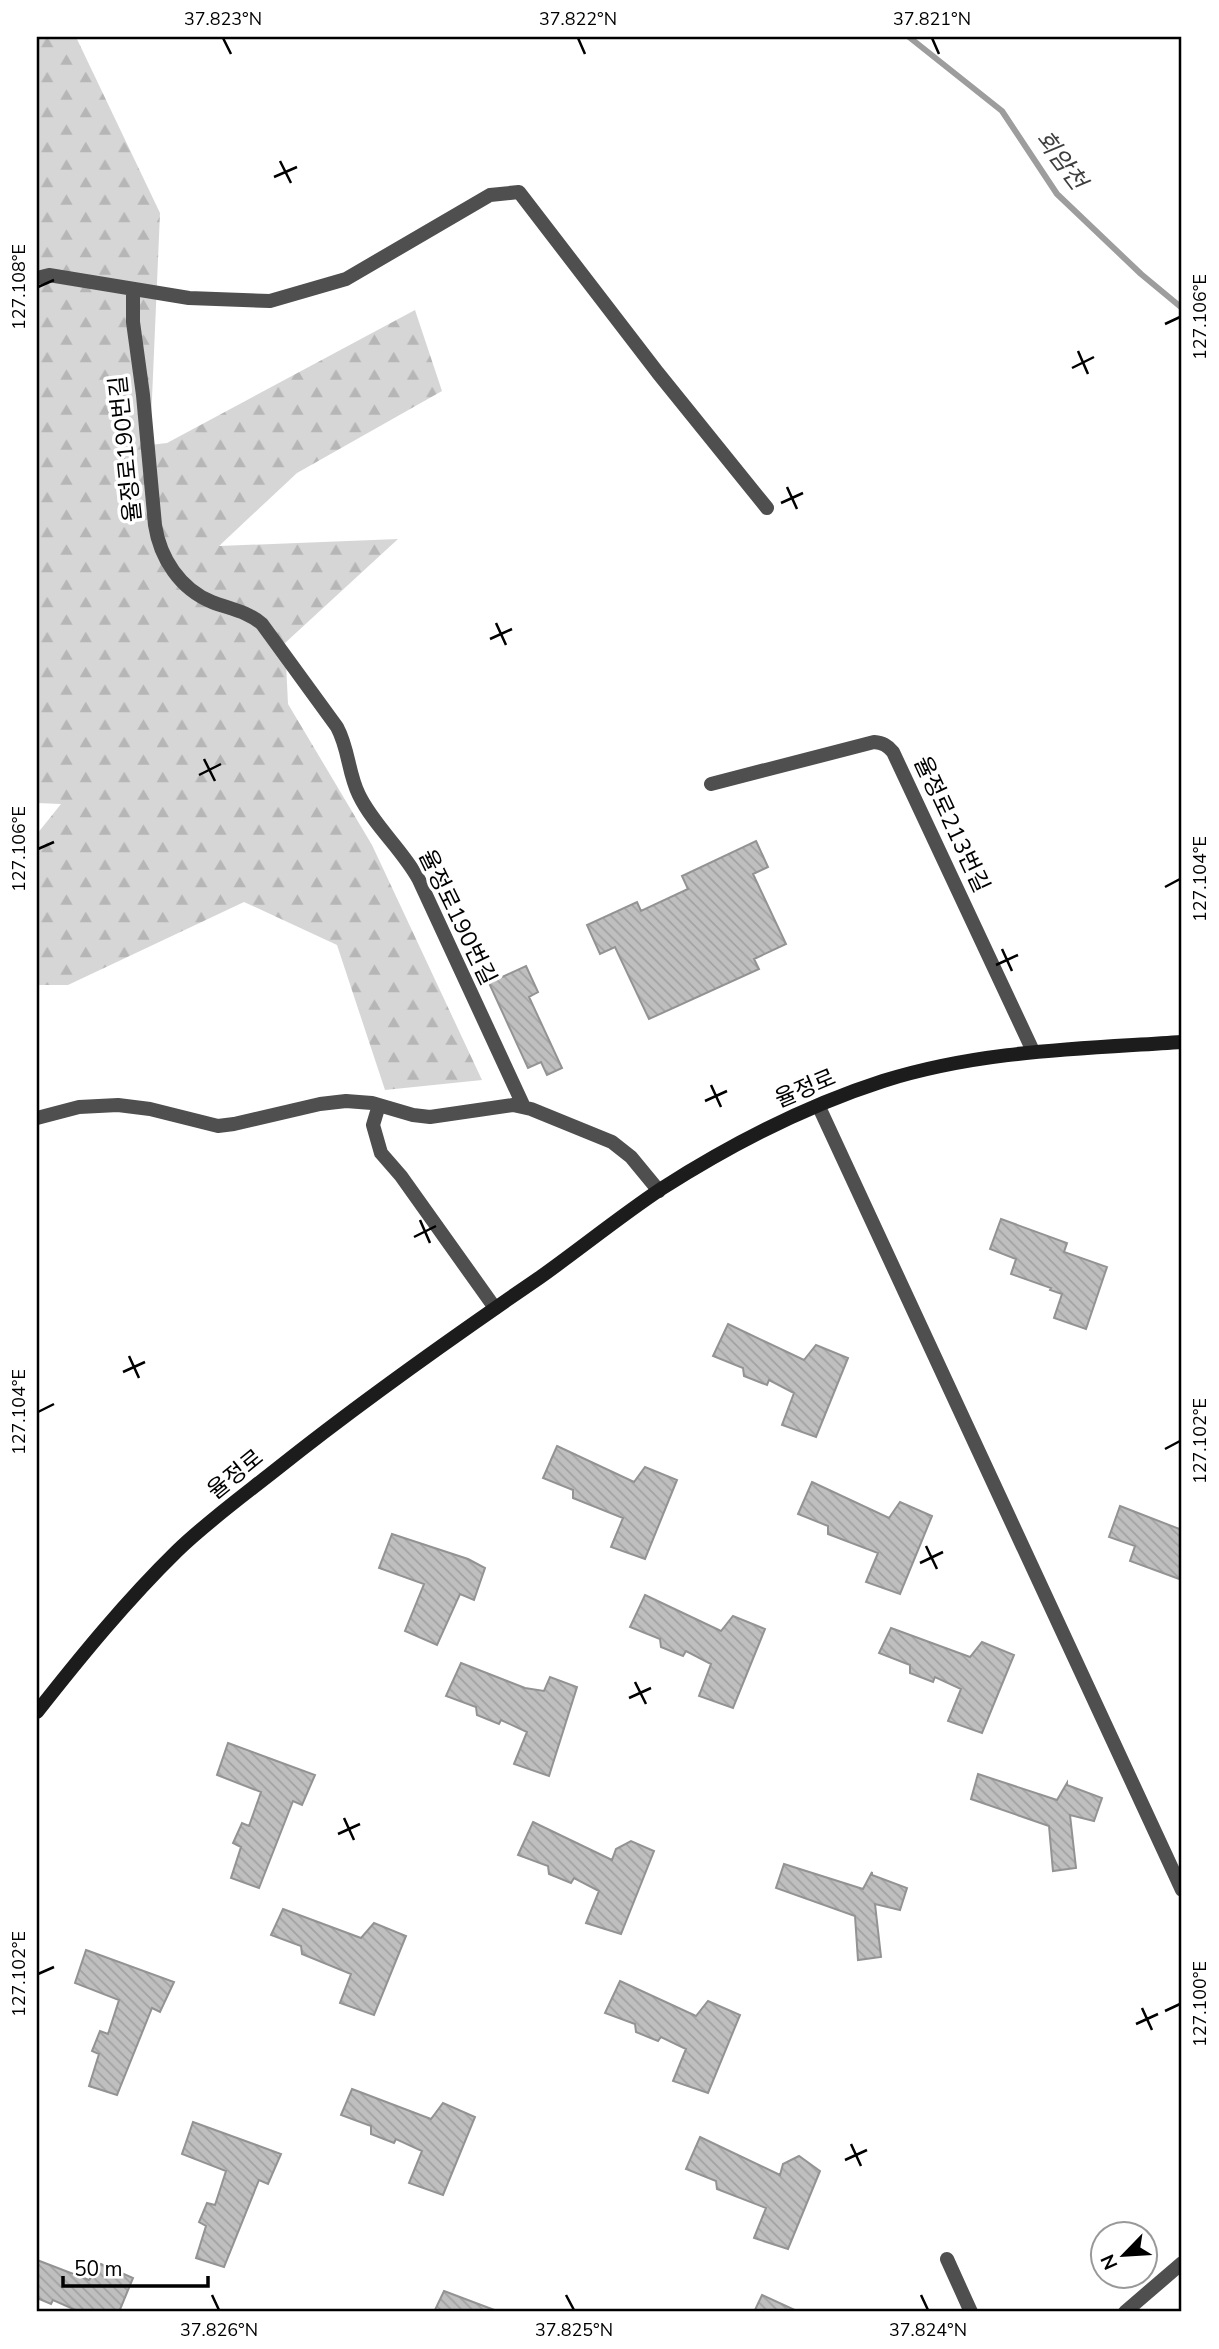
<svg xmlns="http://www.w3.org/2000/svg" width="1219" height="2349" font-family="'Nunito Sans','Noto Sans KR',sans-serif">
	<style>
		.forest { fill: url(#forest-firs) }
		.lines { fill: none; stroke-linecap: round; stroke-linejoin: round }
		.stream { stroke: #9d9d9d; stroke-width: 6 }
		.building { fill: url(#building-back-hatch); stroke: #939393; stroke-width: 2 }
		.pedestrian { stroke: #4f4f4f; stroke-width: 14 }
		.minor { stroke: #4f4f4f; stroke-width: 14 }
		.tertiary { stroke: #4f4f4f; stroke-width: 14 }
		.secondary { stroke: #1c1c1c; stroke-width: 14 }
		.ticks { fill: none; stroke: #000; stroke-width: 2.5 }
		.labels { text-anchor: middle; stroke-width: 7; stroke-linejoin: round; paint-order: stroke }
		.street-label { font-size: 23px; fill: #000; stroke: #fff }
		.water-label { font-size: 24px; font-style: italic; fill: #3e3e3e; stroke: #fff }
		.neatline { fill: none; stroke: #000; stroke-width: 2.5 }
		.ticks-label { font-size: 18px; text-anchor: middle; fill: #000 }
	</style>
	<defs>
		<pattern id="forest-firs" width="22" height="20" patternUnits="userSpaceOnUse" patternTransform="scale(1.75)"><rect width="22" height="20" fill="#d6d6d6"/><path d="M5 1l3.5 6h-7zM16 11l3.5 6h-7z" fill="#b6b6b6"/></pattern>
		<pattern id="building-back-hatch" width="6" height="6" patternUnits="userSpaceOnUse" patternTransform="scale(1.75)"><rect width="6" height="6" fill="#bfbfbf"/><path d="M-1 5l2 2M0 0l6 6M5-1l2 2" fill="none" stroke="#a2a2a2"/></pattern>
	</defs>
	<rect width="100%" height="100%" fill="#fff"/>
	<path class="forest" d="M38 37H76L160 213 150 445 167 443 415 310 442 391 297 473 219 546 398 539 285 643 288 704 372 845 482 1080 385 1090 337 945 244 902 68 985H37V834L61 804 37 803Z"/>
	<g class="lines">
		<path class="stream" d="M909 37 1002 111 1057 194 1141 274 1182 308"/>
	</g>
	<path class="building" d="M756 841 768 867 753 874 786 944 754 959 759 969 649 1019 615 947 600 954 587 925 637 902 641 911 688 889 682 876Z
		M526 966 538 992 529 997 562 1068 547 1075 541 1062 528 1068 489 983Z
		M1001 1219 1067 1243 1064 1252 1107 1267 1086 1329 1054 1318 1062 1294 1050 1290 1051 1288 1011 1274 1016 1259 990 1249Z
		M728 1324 804 1360 816 1345 848 1358 816 1437 782 1425 794 1393 769 1380 767 1385 744 1376 743 1368 713 1356Z
		M557 1446 634 1482 645 1467 677 1480 645 1559 611 1547 623 1518 573 1498V1490L543 1478Z
		M812 1482 889 1518 900 1502 932 1516 900 1594 866 1582 878 1553 828 1534V1526L798 1514Z
		M1120 1506 1182 1530V1580L1130 1561 1135 1546 1109 1537Z
		M392 1534 468 1559 485 1568 474 1600 460 1594 437 1645 405 1631 424 1584 379 1568Z
		M645 1595 721 1631 733 1616 765 1629 733 1708 699 1696 711 1664 686 1651 683 1656 661 1647 660 1639 630 1627Z
		M891 1628 970 1657 982 1642 1014 1655 982 1733 948 1721 961 1689 935 1677 933 1682 910 1673V1665L879 1653Z
		M461 1663 525 1688 544 1691 550 1677 577 1687 549 1776 514 1764 527 1732 501 1720 499 1724 477 1715 476 1707 446 1696Z
		M228 1743 315 1775 302 1805 293 1801 259 1888 231 1878 241 1847 233 1843 242 1823 249 1826 261 1792 217 1775Z
		M978 1774 1057 1800 1067 1783V1785L1102 1798 1094 1821 1070 1815 1076 1868 1053 1871 1049 1826 971 1799Z
		M533 1822 612 1860 616 1849 631 1841 654 1851 621 1934 586 1923 599 1891 574 1878 571 1883 549 1874 548 1866 518 1855Z
		M784 1864 863 1889 872 1872V1875L907 1888 900 1910 875 1904 881 1957 858 1960 855 1916 776 1888Z
		M283 1909 361 1938 374 1923 406 1936 374 2015 340 2003 351 1974 302 1954 301 1946 271 1935Z
		M86 1950 174 1982 160 2012 152 2008 117 2095 89 2086 99 2054 92 2051 100 2031 108 2034 119 2000 75 1983Z
		M620 1981 696 2016 708 2001 740 2015 708 2093 673 2081 686 2049 661 2037 658 2041 636 2032 635 2024 605 2013Z
		M352 2089 431 2119 443 2103 475 2117 443 2195 409 2183 422 2151 396 2139 394 2143 371 2134V2126L341 2115Z
		M193 2122 281 2154 268 2184 259 2180 224 2267 196 2258 206 2226 199 2222 207 2203 215 2205 226 2171 182 2154Z
		M700 2137 780 2175 783 2164 799 2156 820 2171 788 2249 754 2238 766 2208 717 2189 716 2181 686 2169Z
		M37 2260 89 2280 101 2264 133 2278 119 2312H80L53 2300 51 2304 37 2298Z
		M444 2291 497 2311V2312H434Z
		M762 2295 799 2312H754Z"/>
	<g class="lines">
		<path class="pedestrian" d="M819 1107 1182 1890"/>
		<path class="minor" d="M37 278 49 275 189 298 270 301 346 279 490 195 519 192 658 373 767 508
			M133 290V322L143 395 155 525C160 558 180 589 212 602 230 609 247 611 262 624L337 727C349 749 348 773 359 795 374 826 403 850 419 880L524 1107
			M711 784 874 742C883 743 887 745 893 752L1033 1051
			M379 1105 373 1125 381 1153 401 1176 495 1308
			M37 1118 79 1107 118 1105 150 1109 218 1126 234 1124 320 1104 346 1101 372 1103 413 1115 430 1117 513 1105 531 1109 612 1142 631 1157 659 1191
			M947 2259 971 2312"/>
		<path class="tertiary" d="M1125 2312 1182 2263"/>
		<path class="secondary" d="M37 1712C81 1656 126 1601 177 1551 208 1521 244 1495 278 1468 362 1401 450 1339 539 1278 580 1249 619 1217 661 1189 730 1145 805 1106 883 1081 982 1050 1080 1049 1182 1042"/>
	</g>
	<path class="ticks" d="M223 38 231 54M578 38 585 54M932 38 939 54M280 161 291 183M274 177 297 167M38 287 54 280M1165 324 1180 317M1078 351 1088 374M1072 368 1094 357M787 487 797 509M781 503 803 493M496 623 506 645M490 639 512 629M204 759 215 781M199 775 221 764M38 849 54 842M1165 887 1180 879M1002 949 1012 971M996 965 1018 955M711 1085 721 1107M705 1101 727 1091M420 1220 430 1243M414 1237 436 1226M129 1356 139 1378M123 1372 145 1362M38 1412 54 1404M1165 1449 1180 1441M926 1546 937 1569M920 1563 943 1552M635 1682 646 1704M629 1698 651 1688M344 1818 354 1840M338 1834 360 1824M38 1974 54 1967M1142 2008 1152 2030M1165 2011 1180 2004M1136 2024 1158 2014M851 2144 861 2166M845 2160 867 2150M212 2295 219 2310M566 2295 574 2310M921 2295 928 2310"/>
	<g class="labels">
		<g class="street-label">
			<text transform="translate(125 449) rotate(-96)" y="8">율정로190번길</text>
			<text transform="translate(952 824) rotate(65)" y="8">율정로213번길</text>
			<text transform="translate(458 917) rotate(64)" y="8">율정로190번길</text>
			<text transform="translate(805 1088) rotate(-23)" y="8">율정로</text>
			<text transform="translate(235 1474) rotate(-39)" y="8">율정로</text>
		</g>
		<g class="water-label">
			<text transform="translate(1061 160) rotate(53)" y="8">회암천</text>
		</g>
	</g>
	<rect width="1219" height="2349" fill="none" stroke="#ffffff" stroke-width="77"/>
	<g transform="translate(1124 2255) rotate(245)"><circle r="33" fill="#ffffff" stroke="#999999" stroke-width="2"/>
	<path d="M0-5L12 26L0 18L-12 26Z" fill="#000000"/>
	<text y="-10" font-size="19" font-weight="bold" text-anchor="middle" fill="#000000">N</text>
	</g>
	<path d="M63 2276v10h145v-10" fill="none" stroke="#000000" stroke-width="3.5"/>
	<text x="74" y="2276" font-size="21" fill="#000000" stroke="#ffffff" stroke-width="5" paint-order="stroke">50 m</text>
	<rect x="38" y="38" width="1142" height="2272" class="neatline"/>
	<g class="ticks-label">
		<text x="223" y="25">37.823°N</text>
		<text x="578" y="25">37.822°N</text>
		<text x="932" y="25">37.821°N</text>
		<text transform="translate(19 287) rotate(-90)" y="6">127.108°E</text>
		<text transform="translate(1200 317) rotate(-90)" y="6">127.106°E</text>
		<text transform="translate(19 849) rotate(-90)" y="6">127.106°E</text>
		<text transform="translate(1200 879) rotate(-90)" y="6">127.104°E</text>
		<text transform="translate(19 1412) rotate(-90)" y="6">127.104°E</text>
		<text transform="translate(1200 1441) rotate(-90)" y="6">127.102°E</text>
		<text transform="translate(19 1974) rotate(-90)" y="6">127.102°E</text>
		<text transform="translate(1200 2004) rotate(-90)" y="6">127.100°E</text>
		<text x="219" y="2336">37.826°N</text>
		<text x="574" y="2336">37.825°N</text>
		<text x="928" y="2336">37.824°N</text>
	</g>
</svg>
